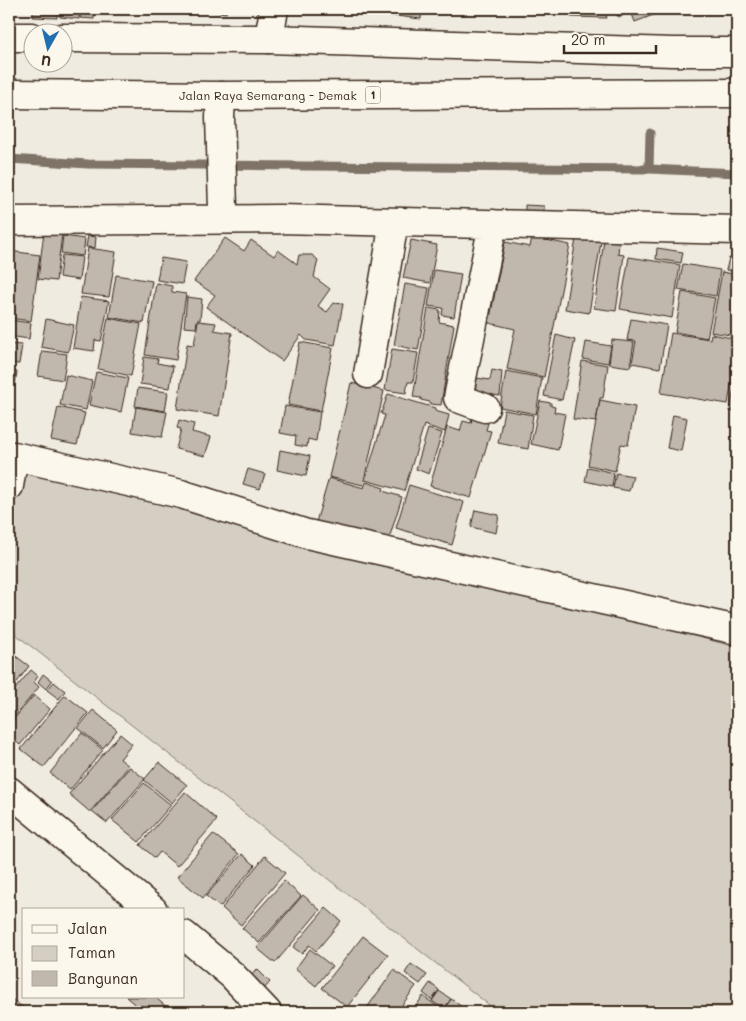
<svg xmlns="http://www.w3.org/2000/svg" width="746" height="1021" font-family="Mali,sans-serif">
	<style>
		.built { fill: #e2dcd1 }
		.green { fill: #d5cec3; stroke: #887c70 }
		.water { fill: #aca397; stroke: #7f7367 }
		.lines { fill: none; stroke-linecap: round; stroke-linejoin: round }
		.stream { stroke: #7f7367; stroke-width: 9 }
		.building { fill: #c0b8ad; stroke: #3b2a1e }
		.minor-casing { stroke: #3b2a1e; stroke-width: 31 }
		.trunk-casing { stroke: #3b2a1e; stroke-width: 31 }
		.minor { stroke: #fbf7ec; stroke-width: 28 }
		.trunk { stroke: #fbf7ec; stroke-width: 28 }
		.labels { text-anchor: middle; stroke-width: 4.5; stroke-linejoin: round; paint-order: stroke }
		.shield { fill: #fbf7ec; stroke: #75685c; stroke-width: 1 }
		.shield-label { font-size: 11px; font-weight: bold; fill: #3b2a1e }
		.street-label { font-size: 12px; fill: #3b2a1e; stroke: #fbf7ec }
	</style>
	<rect width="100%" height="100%" fill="#f0ebe0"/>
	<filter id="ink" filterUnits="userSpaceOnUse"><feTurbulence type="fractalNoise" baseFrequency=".02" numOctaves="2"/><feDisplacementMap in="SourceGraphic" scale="10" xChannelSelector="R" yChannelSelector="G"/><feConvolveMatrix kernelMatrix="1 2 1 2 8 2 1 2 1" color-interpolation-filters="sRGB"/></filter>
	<g filter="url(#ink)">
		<path class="built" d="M654 9H737V16H658Z"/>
		<path class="green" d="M18 469 304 537 737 647V1012H498L9 629V566Z"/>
		<path class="water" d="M9 997 30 1012H9Z"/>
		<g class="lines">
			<path class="stream" d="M618 9 620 13
				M9 159 88 164 649 169 737 173
				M649 169 650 133"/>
		</g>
		<path class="building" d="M33 9H57V18L33 17Z
			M60 9H79V19L60 17Z
			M81 9H95L94 19 80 18Z
			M197 9H227L226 13Z
			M339 9H369L368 13Z
			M370 9H422L421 19 370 13Z
			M571 9H604L607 18 571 17Z
			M630 9H654L656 14 635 22Z
			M677 9H706L705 13 677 12Z
			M525 205 544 206V217L525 216Z
			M44 232 62 234 56 281 38 279Z
			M63 236 85 239 83 256 61 253Z
			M88 236 96 237 95 248 86 247Z
			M532 237 570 245 544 377 507 369 515 329 489 323 505 242 530 247Z
			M225 238 244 251 251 240 274 256 278 250 297 264 299 255H312L318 260 314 277 330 289 318 306 327 312 334 303 343 304 335 345 306 340 301 335 282 361 206 307 215 295 194 281Z
			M576 238 601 242 589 313 565 309Z
			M411 240 437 245 430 283 403 278Z
			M604 240 619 242 618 254 624 255 616 311 594 308Z
			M88 248 116 252 109 297 81 294Z
			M657 248 683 252 681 263 656 259Z
			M9 251 40 255 31 321 9 318Z
			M62 255 82 257 79 280 59 277Z
			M629 257 680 265 672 318 620 309Z
			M161 258 186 262 182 284 157 280Z
			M729 258 737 259V272L726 270Z
			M683 264 720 270 716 296 678 290Z
			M434 270 461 274 454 317 442 315 443 308 428 306Z
			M722 272 737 275V336L711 332Z
			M116 275 152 281 144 323 109 317Z
			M156 283 172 286V292L186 294 176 360 145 355Z
			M405 284 429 288 418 350 394 345Z
			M682 292 715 298 707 338 675 332Z
			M81 297 109 301 101 341 95 340 94 351 73 348Z
			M187 297 202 299 200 320H197L196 328 184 327Z
			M428 308 440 310 439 322 454 325 441 405 430 404V402L421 400V398L413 397Z
			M108 318 141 324 131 376 98 369Z
			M46 319 74 325 68 352 41 347Z
			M631 319 667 325 660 368 632 363 636 341 627 340Z
			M9 320 31 323 29 339 9 336Z
			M198 321 216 323 214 330 232 333 219 416 177 409 187 344 194 345Z
			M671 333 710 339 711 334 737 339V352L728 404 661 393Z
			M556 335 575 340 562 400 544 396Z
			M612 340 634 342 630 367 609 364Z
			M300 342 333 348 321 411 288 405Z
			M586 342 611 346 608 363 583 359Z
			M9 344 22 345 19 364 9 363Z
			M392 349 418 353 413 382H408L406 393 385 390Z
			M42 351 67 354 63 380 38 376Z
			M144 357 158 359 157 363 173 366 170 388 140 384Z
			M582 361 608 365 603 398H600L596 422 573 419Z
			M737 369V412L730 411Z
			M9 370 17 372 13 396H9Z
			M492 370 502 372 500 396 475 392 477 378 490 380Z
			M506 371 542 378 536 414 500 407Z
			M96 372 128 378 121 412 89 405Z
			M66 375 92 381 86 410 60 405Z
			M351 383 384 391 363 485 329 477Z
			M138 388 168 392 165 411 135 406Z
			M388 394 435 408V411L449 415 445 432 424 425 404 491 365 480 385 415 381 414Z
			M9 398 14 399 10 415H9Z
			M600 400 635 407 628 445 621 444 615 471 588 465Z
			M540 401 551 403V406L555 407 554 412 565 414 558 450 531 444Z
			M285 406 320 412 316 441 308 439 307 447 295 445 296 436 280 433Z
			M58 407 85 413 77 445 51 440Z
			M136 407 167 412 162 437 132 432Z
			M504 410 533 415 528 449 498 443Z
			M673 415 687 418 681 451 667 448Z
			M472 418 488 423 486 430 491 431 471 498 430 486 447 427 460 431 463 421 471 423Z
			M179 420 194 424 192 432 211 437 205 456 176 449 181 429 177 428Z
			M428 429 442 433 429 474 416 469Z
			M280 450 310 456 306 476 277 470Z
			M588 467 614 473 612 487 585 481Z
			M248 469 265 474 260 489 243 484Z
			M616 473 633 476 629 491 613 488Z
			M329 478 364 488 366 482 384 488 383 491 402 497 388 542 316 522Z
			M409 485 464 502 452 545 396 528Z
			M475 510 499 515 496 533 471 527Z
			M9 651 29 666 9 693Z
			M31 670 38 676 34 682 39 687 9 723V696Z
			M43 674 52 681 46 689 38 682Z
			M54 682 65 691 59 699 47 690Z
			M34 695 50 709 20 745 9 736V725Z
			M65 695 88 713 44 767 21 749Z
			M93 710 117 730 103 748 78 728Z
			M82 733 103 750 70 790 50 773Z
			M120 734 132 744 120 759 129 766 90 812 69 794Z
			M159 762 187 785 172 803 144 780Z
			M130 767 145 779 107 823 92 811Z
			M144 783 171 805 139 842 112 820Z
			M185 792 217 820 177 866 160 852 155 858 140 845Z
			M213 834 239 854 203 898 177 877Z
			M242 854 255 865 220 907 206 896Z
			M265 856 285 873 241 925 222 908Z
			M284 881 301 896 259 943 242 928Z
			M303 895 320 910 275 963 257 948Z
			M326 908 341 921 316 951 309 945 302 954 293 947Z
			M363 936 388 955 347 1007 322 988Z
			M310 949 332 966 316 986 295 969Z
			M411 964 427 975 420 984 405 973Z
			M257 969 270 982 264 989 250 977Z
			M394 970 416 986 397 1012H364Z
			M430 983 439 990 432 1000 423 993Z
			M439 991 451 999 444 1009 432 1001Z
			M423 996 442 1010 440 1012H412Z
			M126 997H155L172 1012H144Z
			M451 999 469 1012H442Z
			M203 1004 212 1012H195Z"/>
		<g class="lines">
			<defs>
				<path id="minor" d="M269 39 274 9
					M221 96 220 118 223 207 225 219
					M9 221 280 219 737 230
					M368 374 394 222
					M485 408 458 398 493 224
					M9 486 14 456 181 494 307 534 737 630
					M9 791 153 910
					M184 935 232 975 267 1012"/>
				<path id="trunk" d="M9 37H32
					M62 38 269 39 672 52H737
					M9 94 221 96 737 93"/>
			</defs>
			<use href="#minor" class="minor-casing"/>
			<use href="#trunk" class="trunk-casing"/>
			<use href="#minor" class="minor"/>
			<use href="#trunk" class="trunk"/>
		</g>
	</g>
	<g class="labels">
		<rect class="shield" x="365.5" y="86.5" width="15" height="17" rx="4"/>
		<g class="shield-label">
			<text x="373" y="99">1</text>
		</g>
		<g class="street-label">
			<text x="268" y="100">Jalan Raya Semarang - Demak</text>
		</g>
	</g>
	<rect width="746" height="1021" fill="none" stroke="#fbf7ec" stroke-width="30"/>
	<rect x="15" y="15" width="716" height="991" fill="none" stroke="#3b2a1e" stroke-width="2" filter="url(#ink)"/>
	<rect x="22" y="908" width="162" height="90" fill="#fbf7ec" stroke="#aea59a"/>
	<rect x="32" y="925" width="25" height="8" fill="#fbf7ec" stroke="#aea59a"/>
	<text x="68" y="934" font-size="15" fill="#3b2a1e">Jalan</text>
	<rect x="32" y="946" width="25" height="15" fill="#d5cec3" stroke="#aea59a"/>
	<text x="68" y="958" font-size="15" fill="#3b2a1e">Taman</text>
	<rect x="32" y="971" width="25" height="15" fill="#c0b8ad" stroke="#aea59a"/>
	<text x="68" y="984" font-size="15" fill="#3b2a1e">Bangunan</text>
	<g transform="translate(48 48) rotate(188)"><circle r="24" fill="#fbf7ec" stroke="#aea59a"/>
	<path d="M0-4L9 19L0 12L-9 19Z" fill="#1f6fb2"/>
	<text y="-8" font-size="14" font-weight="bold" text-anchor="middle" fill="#3b2a1e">U</text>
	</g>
	<path d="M564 45v8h92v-8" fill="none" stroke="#3b2a1e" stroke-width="2.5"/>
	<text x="571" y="45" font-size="15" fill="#3b2a1e" stroke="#fbf7ec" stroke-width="4" paint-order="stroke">20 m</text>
</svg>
